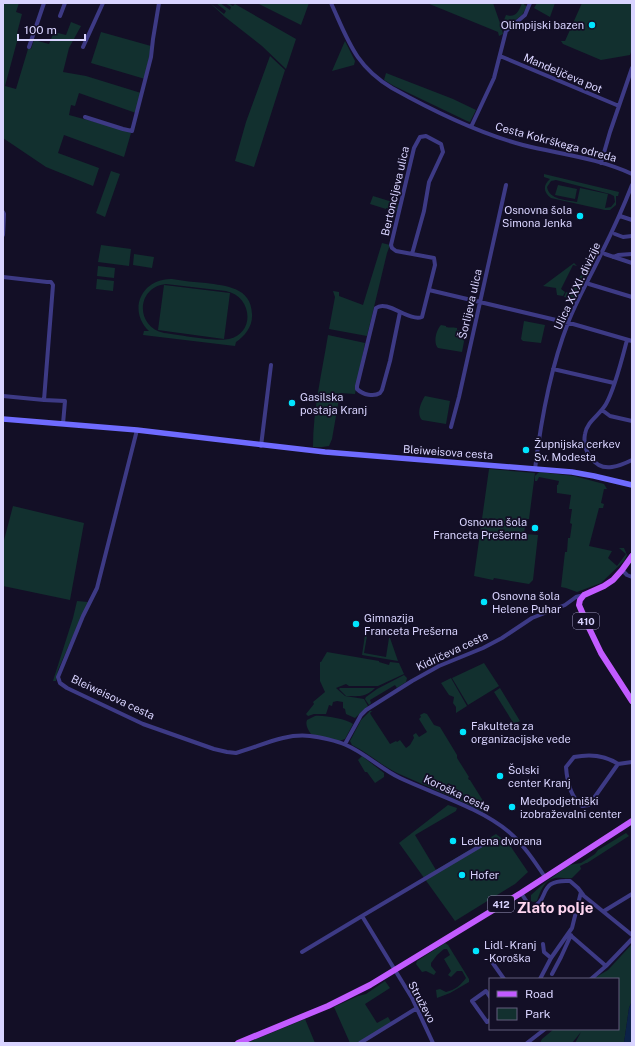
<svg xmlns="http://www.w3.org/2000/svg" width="635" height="1046" font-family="'Public Sans',sans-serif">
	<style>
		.green { fill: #12302f; fill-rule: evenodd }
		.water { fill: #0c2248 }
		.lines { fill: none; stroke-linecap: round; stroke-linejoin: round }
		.minor { stroke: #3d3a85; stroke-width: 4 }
		.secondary { stroke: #6f6bff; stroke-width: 5.5 }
		.primary { stroke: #c25bff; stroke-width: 6 }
		.poi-dot { fill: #00e5ff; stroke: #130f26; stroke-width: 1.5 }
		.labels { text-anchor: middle; stroke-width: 3.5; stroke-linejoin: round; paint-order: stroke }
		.shield { fill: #130f26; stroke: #9e99be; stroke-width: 1 }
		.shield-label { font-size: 10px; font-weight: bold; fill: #d9d4ff }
		.poi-label { font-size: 11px; fill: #d9d4ff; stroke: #130f26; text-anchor: start }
		.street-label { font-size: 11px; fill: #d9d4ff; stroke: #130f26 }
		.district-label { font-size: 15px; font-weight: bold; fill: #ffd6f0; stroke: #130f26 }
	</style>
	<rect width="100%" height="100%" fill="#130f26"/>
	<path class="green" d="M4 3H19L16 12 22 14 17 33 19 34 5 86 16 89 28 49H31L34 40 49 44 54 32 66 35 71 22 81 26 69 48 63 72 86 76 141 93 136 113 79 93 75 106 71 105 69 115 128 131 131 133 124 157 64 135 58 153 99 168 93 186 46 167 3 138Z
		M210 3 224 14 226 11 216 3H220L230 10 231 7 225 3H228L233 6 235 4 296 39 286 69 262 46 225 17Z
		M257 3H309L301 25Z
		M427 3H493L501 26 503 34 499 36 498 32Z
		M522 3H525L524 5 527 6 522 15 506 27 504 20 506 15C516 18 519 11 522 3Z
		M537 3H555L550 17 534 8Z
		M582 3H632V49L630 55 601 60 563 44 561 41H565Z
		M101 32 151 46 145 79 91 63Z
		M345 41 355 61 354 65 332 71Z
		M270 56 285 70 254 167 235 161 246 122Z
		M386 73 453 99 476 110 470 122 467 121 394 86 384 80Z
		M111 171 120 174 105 217 96 213Z
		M544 174 619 192 618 196H616V205L610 210H605L551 198C543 192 543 185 550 179L544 177ZM556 180 610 194 614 196 615 202 611 207 605 208 608 194 580 188 577 202C567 200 549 200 547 187L551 181Z
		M558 185 577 189 575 199 555 195Z
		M373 196 399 204 398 211 386 208V209L370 204Z
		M382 243 390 245 387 253 367 336 329 329 335 297 333 291 339 292V296L363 305Z
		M101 245 131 249 129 266 98 262Z
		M134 254 154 257 152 268 133 265Z
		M574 263 577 266 573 265 561 289 565 292 563 296 557 295 556 288 543 286Z
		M98 266 115 268 114 278 97 276Z
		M581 266 588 267 590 269 578 284 574 301 569 300V298L564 297 566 292 571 294 584 269 581 267Z
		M97 279 114 281 113 291 96 289Z
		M172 279C183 281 194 282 206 283 226 286 251 287 252 314 253 326 245 336 236 342L235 346 143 335 144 331H149C127 310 142 278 172 279ZM166 284 226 291C252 296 256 333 229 339 216 342 180 335 164 333 135 327 136 287 166 284Z
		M164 285 230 293 224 339 158 330Z
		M524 321 545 325 541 343 523 341 521 339Z
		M441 325 446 326V327C450 328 452 327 457 328V330L462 331V329L466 331 462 352 438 348C433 343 436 330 441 325Z
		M328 335 365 343 355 394 340 393 332 439 329 446 322 447H313C313 410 322 372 328 335Z
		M425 396 450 401 446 424 422 420C416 414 421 402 425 396Z
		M489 469 535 473 529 519H526L524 534 538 535 533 580 529 584 494 578 493 580 474 576Z
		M539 472 574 476 604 484 607 489H604L601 503 604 504 603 508H599L589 546 612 551 608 558 617 566 626 554 619 548H624L627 555 624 561 601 583 577 592 566 588 561 587 565 552H567L568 538H570L572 524 570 523 572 509H569L571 495 557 493V485H558L559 481 539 477 537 481H535V476Z
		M13 506 84 523 70 600 3 586V544Z
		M77 601 88 602 58 670 56 681H53L73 618Z
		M365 635 367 636 364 653 386 657 389 638H390L398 661 362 655Z
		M327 652 379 661V662L389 665 390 662 399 663 404 674 378 686H349L346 684 336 688 345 696 364 699 368 706 355 718 346 714 345 709 343 708V702L337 701 333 702 332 706 329 705 326 714H314L308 716 306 714 314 704 313 702 325 692 320 681V662H321Z
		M484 663 499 686 468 705 452 678Z
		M404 675 407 678 406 682 397 688 395 685 370 700 371 703 369 705 365 699 366 697 377 689Z
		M451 678 467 706 456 713V707L453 703 454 697 449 695 441 683Z
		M340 688H375C365 698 358 696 346 696L339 689Z
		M500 688 520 721 514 724 494 692Z
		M370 711H372L370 713 371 715 390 744 396 741 397 742 400 740 406 748 410 745 414 738 413 735 416 733 419 737 427 732 419 719 421 717 420 715 424 713 427 714 434 725 440 727 457 755V758L469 777 468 778 469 780H470L485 804 483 812 461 801 397 773C381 765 368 753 352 745L350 741 361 720Z
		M315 716C324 715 346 719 353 724L345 739 339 741 311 734C308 730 305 725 307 720Z
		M362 756 384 773V777L375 783 367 772H365L358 760Z
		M448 805 457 808 456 811 415 835 436 870 496 834 509 844 528 872 515 884 455 921 399 843Z
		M626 833 629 836 587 863H586L580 866 581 869 572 878C566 879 560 877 555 878 544 880 540 892 537 901L533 902 531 901V895L542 885 569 865 581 863 595 854 598 850Z
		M445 943 448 945 469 979V982L450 993 437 998 436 990 440 989 446 992C455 990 461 985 466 978L462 971H457L451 977 448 975 451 971 444 959 450 955 447 949H444L437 955 431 963V966L436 972 434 975 426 971 422 972 416 964 417 961Z
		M632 944V1001L629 1008 624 1043H575L581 1032 572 1043H540L542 1039 554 1029H618V979H593L608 970Z
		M385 981 390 988 365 1004 377 1023 388 1017 391 1022 358 1043H350L334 1007 358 996 366 994Z
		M305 1019 315 1043H247Z"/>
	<path class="water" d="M632 1001V1043H624L629 1008Z"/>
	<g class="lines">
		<path class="minor" d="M331 3C348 40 355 66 392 88 433 111 478 133 523 145 559 154 598 158 632 174
			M60 16 65 3
			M29 47 44 3
			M83 47 103 3
			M500 56 619 106
			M85 117 123 129 132 131 151 57 153 39 159 3
			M471 127 494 78 506 31 525 15 530 3
			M601 163 610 132 632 68
			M3 212 4 214 3 235
			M620 216 632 220
			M615 234 623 237 632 236
			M605 254 632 263
			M613 257 618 255 632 254
			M3 277 47 282H51L53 285 44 400 3 396
			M589 284 632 297
			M429 290 573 324 632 341
			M400 312 390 361 382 390 380 393C374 397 363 395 357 389V386L376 308C387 299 409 322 422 317L435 265 434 258 396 251 392 248 391 245 414 148 420 137 426 136 441 144 443 152 429 182 424 211 412 254
			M627 340C622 359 615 388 606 404 600 415 587 421 585 434 582 450 594 470 612 467 619 466 626 463 632 460
			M553 369 614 383
			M44 400 65 401 63 424
			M602 410 610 416 632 421
			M451 427 459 397 506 185
			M137 430 97 588 83 616 58 677 60 683 67 688 143 724 214 749 227 752 236 753C261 746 284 733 310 736 320 737 337 741 346 745 365 753 381 769 400 778 434 794 481 808 509 832 523 844 535 862 545 877
			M261 446 271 365
			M535 469C541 420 550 369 568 323 577 299 591 276 602 252 613 230 623 208 632 185
			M622 570 627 575 632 577
			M345 744 361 715 366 710 412 681 439 666 483 648 502 638 532 618 565 605 576 597 584 595
			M618 764 589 805 582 806C570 797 567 781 566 767L574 757C589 754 605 755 618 764L632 762
			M521 893 531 908C551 901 536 879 570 881L578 888 584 896 632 935
			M604 911 632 894
			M569 934 606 966
			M543 944 544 952 551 958
			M302 952 362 916
			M492 962 504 979
			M552 974 561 957 571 935
			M540 979 551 958 572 928 581 892
			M591 979 606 966 632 939
			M490 997 486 991 472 1001 487 1022 490 1020
			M360 1043 417 1008
			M433 1043 412 998 362 916 487 842
			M527 1043 545 1029"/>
		<path class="secondary" d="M3 419 137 430 325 452 572 472 594 476 632 485"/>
		<path class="primary" d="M632 556 622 570 613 580 604 586 584 595 580 600 579 605 589 628 601 653 632 701
			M238 1043 328 1006 370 985 521 893 632 821"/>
	</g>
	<g class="poi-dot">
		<circle cx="592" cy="25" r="4"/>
		<circle cx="580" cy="216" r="4"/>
		<circle cx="292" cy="403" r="4"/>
		<circle cx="526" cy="450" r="4"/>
		<circle cx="535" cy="528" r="4"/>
		<circle cx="484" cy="602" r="4"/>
		<circle cx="356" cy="624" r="4"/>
		<circle cx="463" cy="732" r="4"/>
		<circle cx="500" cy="776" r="4"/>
		<circle cx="512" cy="807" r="4"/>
		<circle cx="453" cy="841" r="4"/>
		<circle cx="462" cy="875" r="4"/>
		<circle cx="476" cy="951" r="4"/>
	</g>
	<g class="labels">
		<g class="shield">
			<rect x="573" y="613" width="26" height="16" rx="3"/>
			<rect x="488" y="896" width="26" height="16" rx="3"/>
		</g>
		<g class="shield-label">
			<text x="586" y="625">410</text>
			<text x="501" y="908">412</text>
		</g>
		<g class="poi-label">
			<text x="584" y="29" text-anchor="end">Olimpijski bazen</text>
			<text x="572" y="214" text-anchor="end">Osnovna šola<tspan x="572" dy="13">Simona Jenka</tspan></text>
			<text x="300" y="401">Gasilska<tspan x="300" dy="13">postaja Kranj</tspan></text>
			<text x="534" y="448">Župnijska cerkev<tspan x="534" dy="13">Sv. Modesta</tspan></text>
			<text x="527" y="526" text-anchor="end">Osnovna šola<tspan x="527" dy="13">Franceta Prešerna</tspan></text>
			<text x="492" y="600">Osnovna šola<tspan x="492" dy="13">Helene Puhar</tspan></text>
			<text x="364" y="622">Gimnazija<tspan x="364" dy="13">Franceta Prešerna</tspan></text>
			<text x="471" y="730">Fakulteta za<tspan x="471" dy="13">organizacijske vede</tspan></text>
			<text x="508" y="774">Šolski<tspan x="508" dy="13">center Kranj</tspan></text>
			<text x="520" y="805">Medpodjetniški<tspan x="520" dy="13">izobraževalni center</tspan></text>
			<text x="461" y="845">Ledena dvorana</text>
			<text x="470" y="879">Hofer</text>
			<text x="484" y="949">Lidl - Kranj<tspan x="484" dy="13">- Koroška</tspan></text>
		</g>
		<g class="street-label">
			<text transform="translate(563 73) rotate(23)" y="4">Mandeljčeva pot</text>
			<text transform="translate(556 142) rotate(15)" y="4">Cesta Kokrškega odreda</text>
			<text transform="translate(395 191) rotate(-77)" y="4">Bertoncljeva ulica</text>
			<text transform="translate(577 286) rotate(-65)" y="4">Ulica XXXI. divizije</text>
			<text transform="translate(470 304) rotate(-77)" y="4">Šorlijeva ulica</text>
			<text transform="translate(448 452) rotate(4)" y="4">Bleiweisova cesta</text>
			<text transform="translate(452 651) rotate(-25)" y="4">Kidričeva cesta</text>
			<text transform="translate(113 697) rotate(25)" y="4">Bleiweisova cesta</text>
			<text transform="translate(457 793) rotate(25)" y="4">Koroška cesta</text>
			<text transform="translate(422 1002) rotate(62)" y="4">Struževo</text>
		</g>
		<g class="district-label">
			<text x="555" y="913">Zlato polje</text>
		</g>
	</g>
	<rect width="635" height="1046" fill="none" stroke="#d9d4ff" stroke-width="8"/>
	<rect x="489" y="978" width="130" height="52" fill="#130f26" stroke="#625e7d"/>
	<rect x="497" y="991" width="20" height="6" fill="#c25bff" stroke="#625e7d"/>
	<text x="525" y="998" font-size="12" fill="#d9d4ff">Road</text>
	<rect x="497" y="1008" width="20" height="12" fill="#12302f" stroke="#625e7d"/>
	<text x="525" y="1018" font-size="12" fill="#d9d4ff">Park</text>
	<path d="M18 34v6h67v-6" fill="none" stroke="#d9d4ff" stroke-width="2"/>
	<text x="24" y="34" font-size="12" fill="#d9d4ff" stroke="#130f26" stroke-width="3" paint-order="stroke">100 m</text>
</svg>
